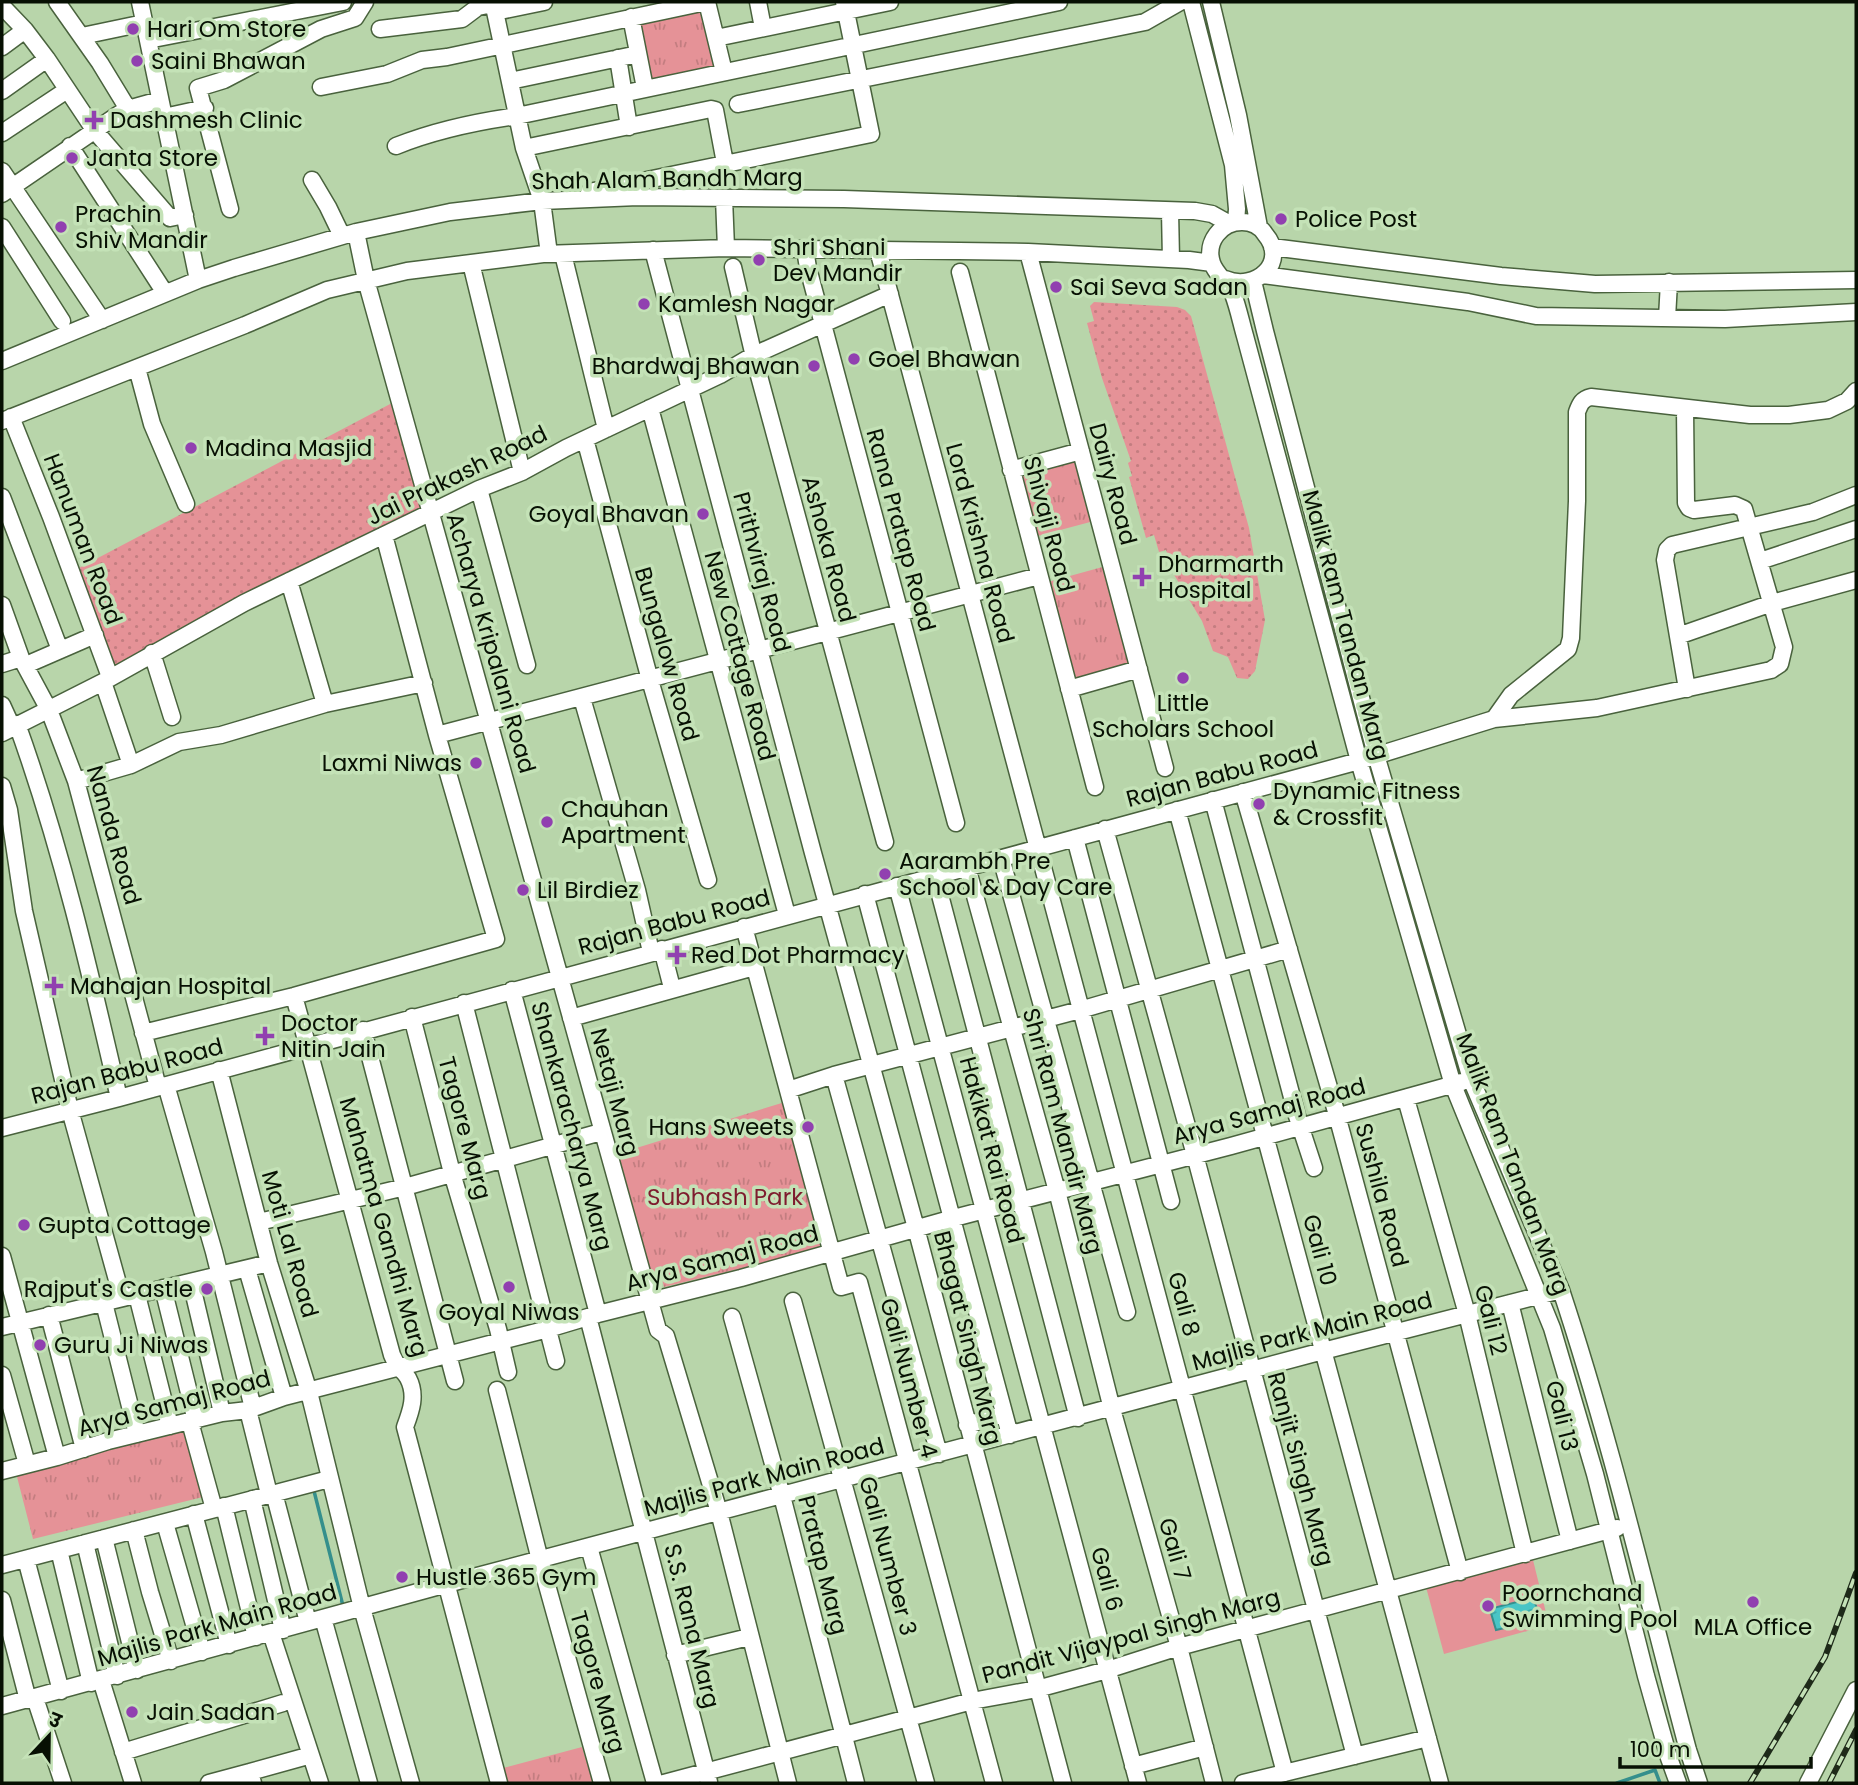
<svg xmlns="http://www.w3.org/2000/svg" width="1858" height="1785" font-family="Poppins,'Noto Sans Devanagari',sans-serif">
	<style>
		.grass { fill: url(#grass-dots) }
		.park { fill: url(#park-tufts) }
		.pitch { fill: #e59297 }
		.water { fill: url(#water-ripples); stroke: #358f8c; stroke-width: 2 }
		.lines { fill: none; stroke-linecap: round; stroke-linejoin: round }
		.stream { stroke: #358f8c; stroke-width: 3.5 }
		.minor-casing { stroke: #49623d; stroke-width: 19 }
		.minor { stroke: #fff; stroke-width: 16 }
		.rail-casing { stroke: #1e2a19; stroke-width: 6 }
		.rail { stroke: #c4e2b7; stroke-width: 3.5; stroke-dasharray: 10; stroke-linecap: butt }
		.poi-dot { fill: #9140b0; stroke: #c4e2b7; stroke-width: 2.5 }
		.labels { text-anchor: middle; stroke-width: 7; stroke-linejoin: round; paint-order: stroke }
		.poi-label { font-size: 23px; fill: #071003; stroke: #c4e2b7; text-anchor: start }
		.street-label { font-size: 23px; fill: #071003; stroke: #c4e2b7 }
		.park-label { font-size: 23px; fill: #7e1c2e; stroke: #c4e2b7 }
	</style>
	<defs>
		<pattern id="grass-dots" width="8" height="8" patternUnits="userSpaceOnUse" patternTransform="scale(1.75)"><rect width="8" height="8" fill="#e59297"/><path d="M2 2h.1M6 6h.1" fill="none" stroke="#c37d80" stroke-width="1.8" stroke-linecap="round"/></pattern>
		<pattern id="park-tufts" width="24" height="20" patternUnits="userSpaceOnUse" patternTransform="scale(1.75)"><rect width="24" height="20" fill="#e59297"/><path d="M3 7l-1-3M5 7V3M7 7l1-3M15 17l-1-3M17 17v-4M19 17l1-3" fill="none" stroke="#c37d80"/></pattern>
		<pattern id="water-ripples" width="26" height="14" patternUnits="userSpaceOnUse" patternTransform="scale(1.75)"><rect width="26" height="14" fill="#49c5c6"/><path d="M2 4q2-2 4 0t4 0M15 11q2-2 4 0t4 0" fill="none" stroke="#3ea8a8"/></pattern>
	</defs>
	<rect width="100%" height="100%" fill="#b8d5aa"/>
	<path class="grass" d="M1094 302 1177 307 1185 310 1191 316 1249 528 1265 620 1255 671 1248 679 1237 678 1228 657 1213 651 1202 621 1173 573 1166 550 1159 552 1154 535 1146 538 1129 477 1132 476 1128 463 1131 461 1102 378 1087 323 1094 321 1090 306Z
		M392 403 422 510 281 576 115 667 77 569Z"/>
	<path class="park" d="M706 9 719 67 652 81 640 23Z
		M1076 456 1094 521 1034 537 1017 472Z
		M1106 566 1133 666 1074 681 1048 582Z
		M785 1102 825 1248 664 1287 661 1276 651 1278 617 1154Z
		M190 1430 207 1496 33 1539 16 1473Z
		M582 1747 593 1783H507L503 1768Z"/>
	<path class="pitch" d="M1533 1560 1549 1625 1444 1654 1426 1587Z"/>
	<path class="water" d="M1533 1598 1541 1619 1539 1620 1496 1630 1491 1613 1493 1608Z"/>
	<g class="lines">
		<path class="stream" d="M313 1487 343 1606
			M1617 1783 1655 1770 1660 1783"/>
		<defs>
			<path id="minor" d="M57 2 100 63 128 109
				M140 2 198 280
				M493 2 524 148 542 201 549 254
				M707 2 724 72
				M758 2 763 28
				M1191 2 1233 165 1237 209 1236 222
				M1211 2 1238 115 1259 227
				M2 6 25 30 47 59 95 131 170 218 185 215
				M495 12 544 2
				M631 17 645 88
				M380 29 462 19 478 7 493 4
				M82 36 144 23
				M716 38 890 2
				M148 40 343 2
				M2 47 25 30
				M618 58 629 127
				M510 81 638 54
				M321 87 387 74 422 60 447 57 706 2
				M2 91 47 59
				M738 104 1145 22 1180 2
				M164 117 205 108
				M2 133 67 90
				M70 146 165 293
				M396 146C436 130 474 122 517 116L1059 2
				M524 148 711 109 715 110 725 163
				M2 171 102 320
				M312 180 328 207 342 236
				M589 192 871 134 844 2
				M2 194 116 116 128 109 160 100
				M724 198 726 248
				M230 209 198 88 224 80 321 29 355 18 365 2
				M1170 211 1171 259
				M2 227 62 321
				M356 232 366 280 658 1330 666 1336 719 1512 788 1783
				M1272 247 1501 276 1595 284 1856 280
				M805 249 808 268 956 823
				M653 250 813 853 916 1228 1063 1783
				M878 250 1285 1773
				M1028 252 1165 768
				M563 254 606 429
				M471 263 522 472
				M733 267 755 361 885 842
				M960 272 1095 787
				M1263 275 1468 302 1536 316 1725 319 1856 312
				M1225 279C1256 292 1289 262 1265 234 1260 226 1251 222 1242 222 1221 222 1205 242 1212 263 1216 275 1228 282 1233 294 1238 307 1241 322 1245 336L1359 761 1453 1085 1552 1328 1595 1474 1646 1676 1669 1758 1678 1783
				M1253 281 1265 331 1376 755 1471 1079 1561 1290C1611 1441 1647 1596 1688 1750L1699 1783
				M1667 318 1669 282
				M2 361 198 280 234 268 356 232 450 212 542 201 638 197 844 199 1195 211 1212 214 1230 224
				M137 368 152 424 186 504
				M650 408 787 915
				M11 417 51 517 110 677
				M2 421 245 325 327 290 407 271 543 254 726 248 1028 252 1189 260 1212 263
				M585 439 650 680 708 880
				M1011 470 1081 451
				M479 489 527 665
				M2 497 60 650
				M1760 561 1856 529
				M289 581 325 704
				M2 605 21 658 49 710 76 781 158 1087
				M1678 636 1772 603 1856 580
				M152 653 172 717
				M2 664 21 658
				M26 665 95 635
				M103 682 131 765
				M1069 689 1139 669
				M1687 689 1665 560 1667 550 1672 545 1813 512 1856 495
				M582 698 637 890 651 952
				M2 705 12 727
				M1494 719 1511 695 1568 649 1571 638 1577 501V412C1580 404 1582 399 1591 397L1750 415H1789L1828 410 1847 401 1856 391
				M17 724C61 846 90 972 119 1098
				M2 733 103 682 244 603 479 489 522 472 566 448 720 375 754 355 890 294
				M437 735 1039 576
				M76 781 131 765 179 742 221 735 325 704 424 683
				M2 786 9 810 24 911 70 1110 122 1298
				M1243 792 1335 1108 1460 1572
				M1213 800 1297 1116 1314 1168
				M1177 810 1440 1783
				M1105 829 1195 1155 1355 1756
				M1075 838 1171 1201
				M1001 858 1127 1312
				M967 867 1057 1191 1112 1409 1179 1647 1214 1783
				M935 876 1078 1418
				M897 886 1138 1783
				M865 894 1010 1435
				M744 927 841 1287 859 1282 994 1783
				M662 949 671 984
				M512 990 598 1314
				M294 996 392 1355C398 1370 402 1368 408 1378 417 1395 411 1411 405 1427L499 1783
				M464 1003 556 1361
				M412 1017 452 1173 498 1329 508 1372
				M571 1018 754 967
				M363 1030 455 1381
				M143 1033 294 996 496 939 437 735 384 535
				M219 1070 269 1263 309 1392 362 1608 411 1783
				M834 1075 939 1454
				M166 1085 214 1252 253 1408
				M788 1090 834 1075 1080 1010 1289 949
				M1406 1099 1467 1314 1525 1554
				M2 1128 119 1098 1359 761 1494 719 1597 708 1771 670 1780 664 1784 647 1744 509 1735 505 1694 510 1689 508 1686 503 1685 409
				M259 1222 405 1187 601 1132
				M2 1256 57 1457
				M247 1269 284 1397
				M191 1282 222 1413
				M163 1288 196 1421
				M137 1295 170 1426
				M793 1301 926 1783
				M104 1303 137 1434
				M1510 1303 1570 1541
				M49 1315 84 1449
				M588 1317 709 1782
				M732 1317 782 1496 856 1783
				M2 1327 269 1263
				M2 1375 27 1464
				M497 1390 540 1560 602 1783
				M248 1410 269 1494
				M190 1422 214 1509
				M967 1425 1004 1414
				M2 1471 57 1457 108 1441 222 1413 248 1410 284 1397 548 1329 598 1314 741 1278 950 1219 1231 1146 1462 1082
				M274 1493 308 1622
				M252 1499 283 1630
				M224 1506 256 1637
				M194 1514 229 1645
				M165 1523 202 1652
				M134 1530 150 1592 171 1661
				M104 1538 137 1670
				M85 1543 117 1676
				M589 1547 655 1783
				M59 1550 91 1683
				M26 1559 61 1691
				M2 1565 329 1479
				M2 1600 28 1700
				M323 1618 369 1783
				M271 1633 320 1783
				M675 1655 749 1637
				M101 1680 133 1783
				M35 1698 63 1783
				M2 1706 447 1584 1323 1351 1561 1290
				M123 1752 283 1703
				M1133 1766 1205 1747
				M250 1772 304 1757
				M209 1783 250 1772 253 1783
				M664 1783 972 1701 1037 1689 1107 1670 1179 1647 1617 1528
				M1243 1783 1428 1738
				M1808 1783 1856 1690"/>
		</defs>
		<use href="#minor" class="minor-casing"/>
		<use href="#minor" class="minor"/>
		<defs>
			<path id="rail" d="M1750 1783 1825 1657 1856 1573
				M1829 1783 1856 1730"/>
		</defs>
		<use href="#rail" class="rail-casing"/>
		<use href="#rail" class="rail"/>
	</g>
	<g class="poi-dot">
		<circle cx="133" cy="29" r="7"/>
		<circle cx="137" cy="61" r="7"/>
		<path d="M90.5 109.5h7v7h7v7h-7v7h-7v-7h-7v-7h7z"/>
		<circle cx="72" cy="158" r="7"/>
		<circle cx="1281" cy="219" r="7"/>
		<circle cx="61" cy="227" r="7"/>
		<circle cx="759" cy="260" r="7"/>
		<circle cx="1056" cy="287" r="7"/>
		<circle cx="644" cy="304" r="7"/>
		<circle cx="854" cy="359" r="7"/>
		<circle cx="814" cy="366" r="7"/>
		<circle cx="191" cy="448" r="7"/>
		<circle cx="703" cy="514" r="7"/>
		<path d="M1138.5 566.5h7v7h7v7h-7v7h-7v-7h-7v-7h7z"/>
		<circle cx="1183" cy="678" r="7"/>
		<circle cx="476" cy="763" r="7"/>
		<circle cx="1259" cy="804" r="7"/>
		<circle cx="547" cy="822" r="7"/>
		<circle cx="885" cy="874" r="7"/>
		<circle cx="523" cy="890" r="7"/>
		<path d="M673.5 944.5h7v7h7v7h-7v7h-7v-7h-7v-7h7z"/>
		<path d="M50.5 975.5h7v7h7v7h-7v7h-7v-7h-7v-7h7z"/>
		<path d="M261.5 1025.5h7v7h7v7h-7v7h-7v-7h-7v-7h7z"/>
		<circle cx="808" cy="1127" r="7"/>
		<circle cx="24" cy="1225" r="7"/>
		<circle cx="509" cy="1287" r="7"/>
		<circle cx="207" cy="1289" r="7"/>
		<circle cx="40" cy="1345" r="7"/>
		<circle cx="402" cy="1577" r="7"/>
		<circle cx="1753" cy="1602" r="7"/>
		<circle cx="1488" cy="1606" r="7"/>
		<circle cx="132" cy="1712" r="7"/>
	</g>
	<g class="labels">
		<g class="poi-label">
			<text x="147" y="37">Hari Om Store</text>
			<text x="151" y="69">Saini Bhawan</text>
			<text x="110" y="128">Dashmesh Clinic</text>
			<text x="86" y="166">Janta Store</text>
			<text x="75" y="222">Prachin<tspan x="75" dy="26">Shiv Mandir</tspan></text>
			<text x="1295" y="227">Police Post</text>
			<text x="773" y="255">Shri Shani<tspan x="773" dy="26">Dev Mandir</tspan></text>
			<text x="1070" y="295">Sai Seva Sadan</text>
			<text x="658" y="312">Kamlesh Nagar</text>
			<text x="868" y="367">Goel Bhawan</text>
			<text x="800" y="374" text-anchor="end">Bhardwaj Bhawan</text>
			<text x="205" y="456">Madina Masjid</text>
			<text x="689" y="522" text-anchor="end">Goyal Bhavan</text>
			<text x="1158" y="572">Dharmarth<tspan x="1158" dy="26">Hospital</tspan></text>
			<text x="1183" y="711" text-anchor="middle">Little<tspan x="1183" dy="26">Scholars School</tspan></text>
			<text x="462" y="771" text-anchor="end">Laxmi Niwas</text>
			<text x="1273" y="799">Dynamic Fitness<tspan x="1273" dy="26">&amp; Crossfit</tspan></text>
			<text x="561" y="817">Chauhan<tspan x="561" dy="26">Apartment</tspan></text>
			<text x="899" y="869">Aarambh Pre<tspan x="899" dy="26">School &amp; Day Care</tspan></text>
			<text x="537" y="898">Lil Birdiez</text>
			<text x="691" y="963">Red Dot Pharmacy</text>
			<text x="70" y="994">Mahajan Hospital</text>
			<text x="281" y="1031">Doctor<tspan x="281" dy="26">Nitin Jain</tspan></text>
			<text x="794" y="1135" text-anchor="end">Hans Sweets</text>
			<text x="38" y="1233">Gupta Cottage</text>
			<text x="193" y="1297" text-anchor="end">Rajput's Castle</text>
			<text x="509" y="1320" text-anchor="middle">Goyal Niwas</text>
			<text x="54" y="1353">Guru Ji Niwas</text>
			<text x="416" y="1585">Hustle 365 Gym</text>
			<text x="1502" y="1601">Poornchand<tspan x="1502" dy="26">Swimming Pool</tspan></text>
			<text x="1753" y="1635" text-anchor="middle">MLA Office</text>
			<text x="146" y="1720">Jain Sadan</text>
		</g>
		<g class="street-label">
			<text transform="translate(667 179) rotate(-1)" y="8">Shah Alam Bandh Marg</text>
			<text transform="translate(457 475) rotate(-26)" y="8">Jai Prakash Road</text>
			<text transform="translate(1113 484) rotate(75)" y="8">Dairy Road</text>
			<text transform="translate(1049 524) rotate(75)" y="8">Shivaji Road</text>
			<text transform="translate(901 530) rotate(75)" y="8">Rana Pratap Road</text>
			<text transform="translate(83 539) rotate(69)" y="8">Hanuman Road</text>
			<text transform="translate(980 543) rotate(75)" y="8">Lord Krishna Road</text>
			<text transform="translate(829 549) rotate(75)" y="8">Ashoka Road</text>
			<text transform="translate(762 572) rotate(75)" y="8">Prithviraj Road</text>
			<text transform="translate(1346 625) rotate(75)" y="8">Malik Ram Tandan Marg</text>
			<text transform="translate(491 643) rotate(74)" y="8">Acharya Kripalani Road</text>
			<text transform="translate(667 654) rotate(74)" y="8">Bungalow Road</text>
			<text transform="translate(740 656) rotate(75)" y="8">New Cottage Road</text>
			<text transform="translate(1222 774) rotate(-15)" y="8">Rajan Babu Road</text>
			<text transform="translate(114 835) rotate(74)" y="8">Nanda Road</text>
			<text transform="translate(674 922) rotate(-15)" y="8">Rajan Babu Road</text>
			<text transform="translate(127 1071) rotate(-15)" y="8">Rajan Babu Road</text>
			<text transform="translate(615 1092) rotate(75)" y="8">Netaji Marg</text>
			<text transform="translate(1269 1111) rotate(-15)" y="8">Arya Samaj Road</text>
			<text transform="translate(572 1126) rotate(75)" y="8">Shankaracharya Marg</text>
			<text transform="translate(465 1128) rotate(75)" y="8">Tagore Marg</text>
			<text transform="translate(1063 1131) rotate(75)" y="8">Shri Ram Mandir Marg</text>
			<text transform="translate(992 1150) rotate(75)" y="8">Hakikat Rai Road</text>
			<text transform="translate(1513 1164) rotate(69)" y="8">Malik Ram Tandan Marg</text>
			<text transform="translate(1382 1195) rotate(75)" y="8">Sushila Road</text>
			<text transform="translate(384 1227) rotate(74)" y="8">Mahatma Gandhi Marg</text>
			<text transform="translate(290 1244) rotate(74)" y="8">Moti Lal Road</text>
			<text transform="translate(1320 1250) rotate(75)" y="8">Gali 10</text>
			<text transform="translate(722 1258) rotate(-15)" y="8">Arya Samaj Road</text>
			<text transform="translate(1184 1304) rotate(75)" y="8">Gali 8</text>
			<text transform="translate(1491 1320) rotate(76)" y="8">Gali 12</text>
			<text transform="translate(1312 1331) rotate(-15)" y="8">Majlis Park Main Road</text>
			<text transform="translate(968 1338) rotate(76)" y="8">Bhagat Singh Marg</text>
			<text transform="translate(909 1378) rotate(75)" y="8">Gali Number 4</text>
			<text transform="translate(174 1403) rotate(-15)" y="8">Arya Samaj Road</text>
			<text transform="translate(1562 1416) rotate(76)" y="8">Gali 13</text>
			<text transform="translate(1301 1469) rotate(75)" y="8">Ranjit Singh Marg</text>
			<text transform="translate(764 1477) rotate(-15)" y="8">Majlis Park Main Road</text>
			<text transform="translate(1175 1549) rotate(74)" y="8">Gali 7</text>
			<text transform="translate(888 1556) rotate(75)" y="8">Gali Number 3</text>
			<text transform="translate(823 1565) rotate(76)" y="8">Pratap Marg</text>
			<text transform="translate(1107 1579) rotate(75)" y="8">Gali 6</text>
			<text transform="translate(217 1625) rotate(-16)" y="8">Majlis Park Main Road</text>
			<text transform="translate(692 1626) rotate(76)" y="8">S.S. Rana Marg</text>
			<text transform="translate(1131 1636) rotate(-15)" y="8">Pandit Vijaypal Singh Marg</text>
			<text transform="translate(598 1682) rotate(74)" y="8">Tagore Marg</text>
		</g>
		<g class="park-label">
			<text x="725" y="1205">Subhash Park</text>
		</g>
	</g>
	<rect width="1858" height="1785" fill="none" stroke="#071003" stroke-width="7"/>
	<g transform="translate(49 1736) rotate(22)" stroke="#c4e2b7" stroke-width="5" paint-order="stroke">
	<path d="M0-5L12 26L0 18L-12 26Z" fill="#071003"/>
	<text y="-10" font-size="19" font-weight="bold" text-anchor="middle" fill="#071003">उ</text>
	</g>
	<path d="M1620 1757v10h191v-10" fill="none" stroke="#071003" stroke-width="3.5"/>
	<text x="1630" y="1757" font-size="21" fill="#071003" stroke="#c4e2b7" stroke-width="5" paint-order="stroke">100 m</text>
</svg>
